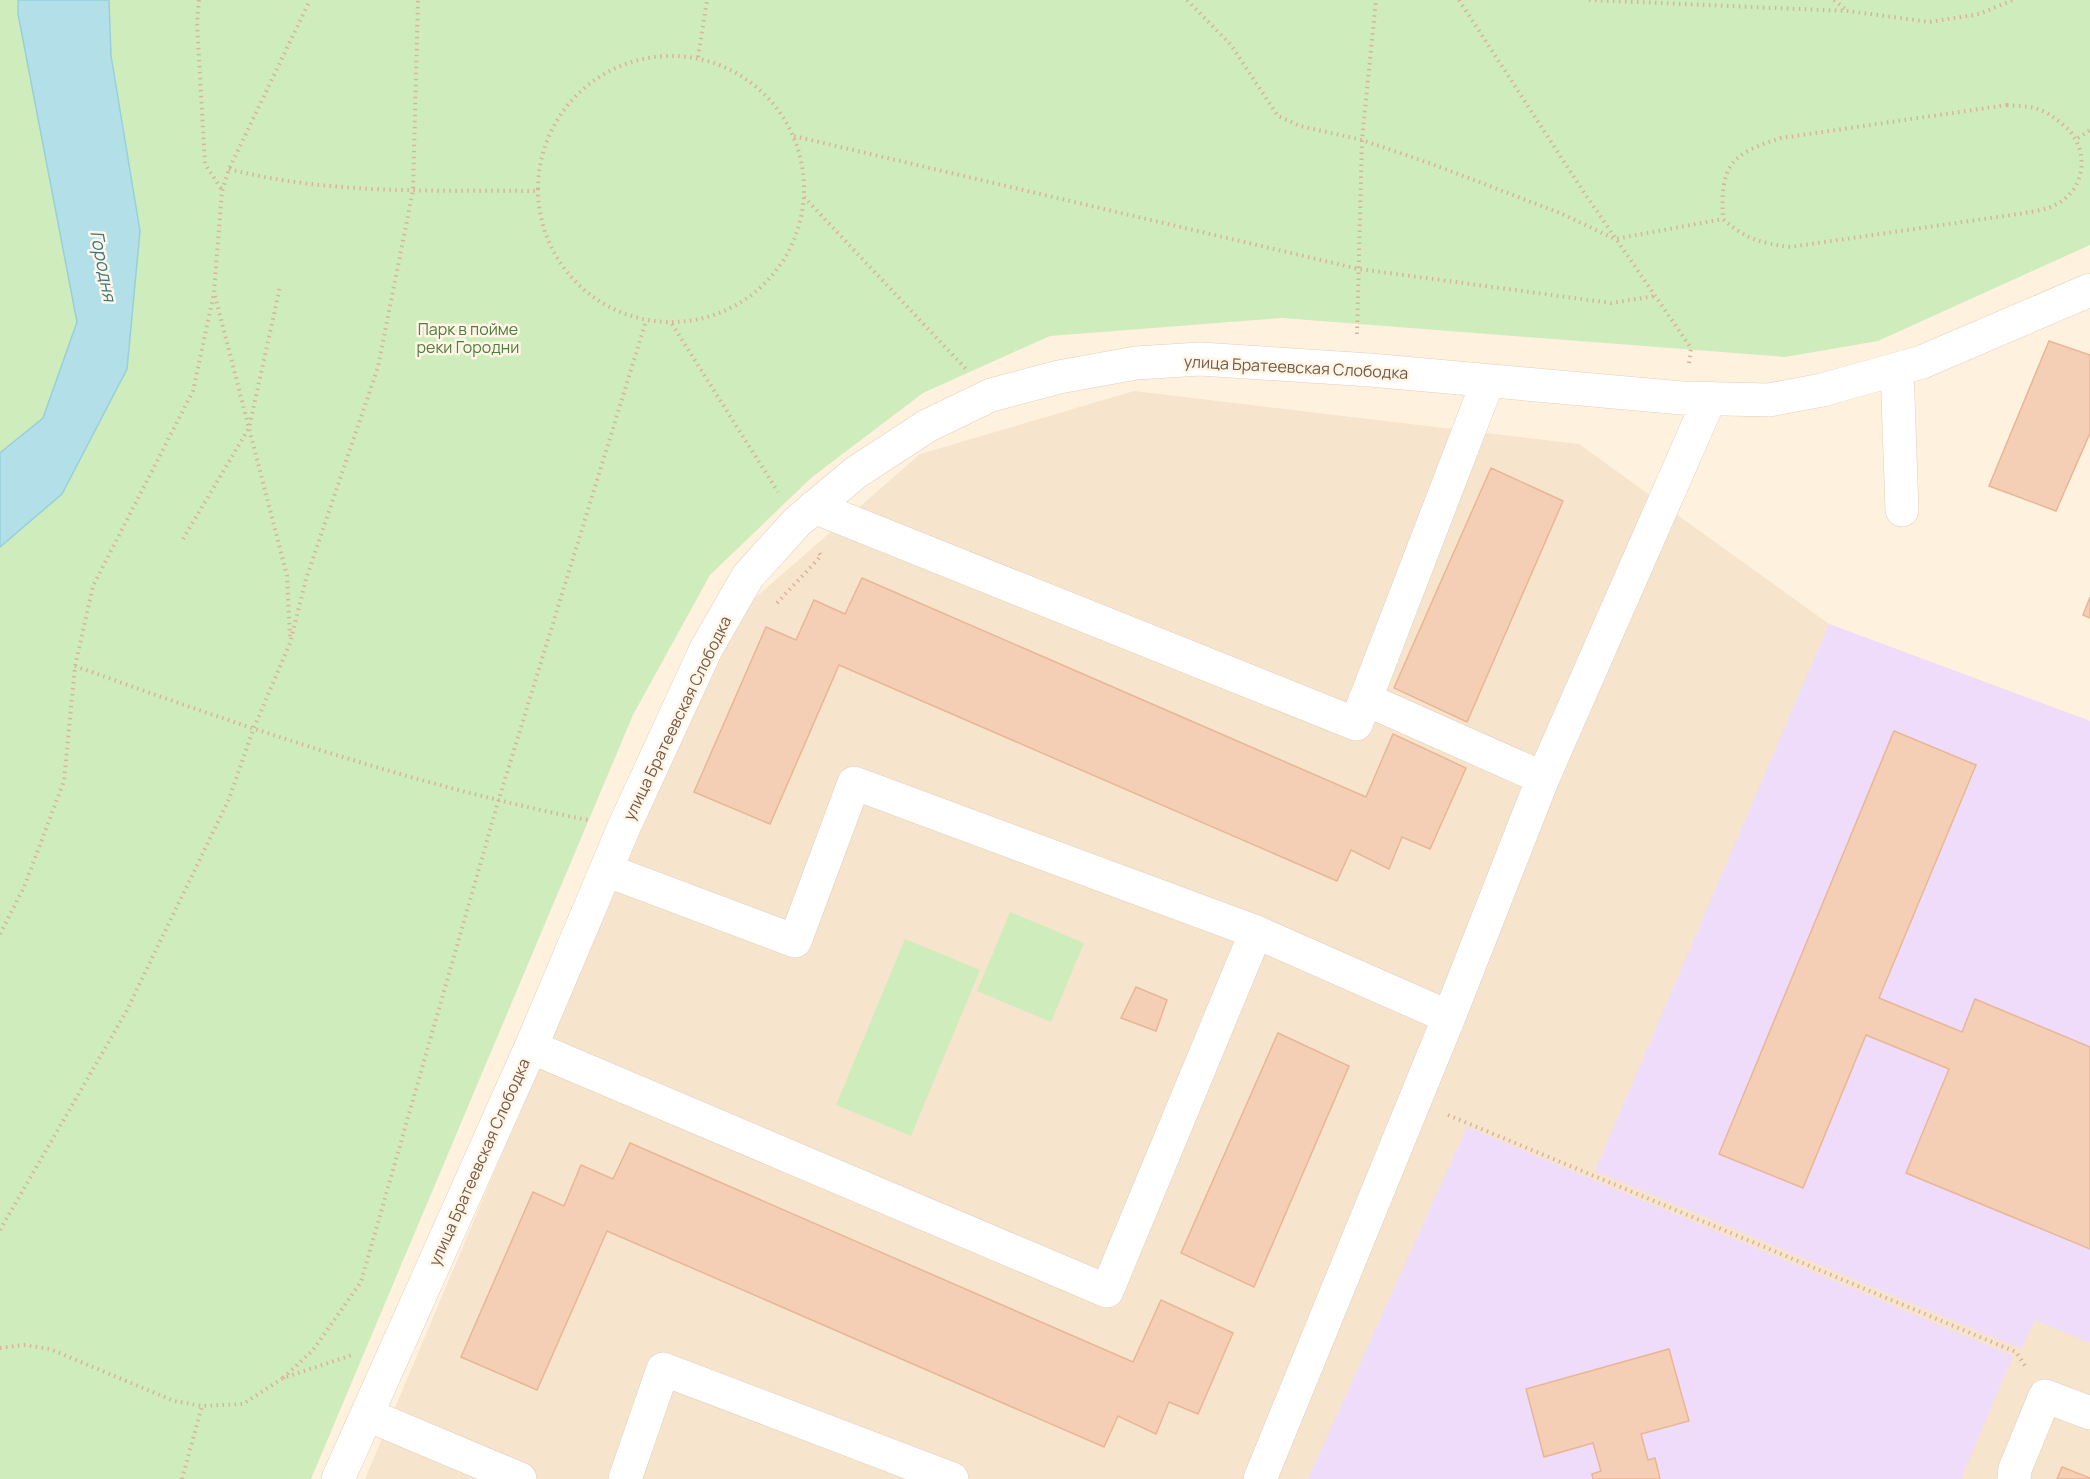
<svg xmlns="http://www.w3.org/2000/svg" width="2090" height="1479" font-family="Manrope,sans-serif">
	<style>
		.residential { fill: #f6e4cd }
		.education { fill: #efdcfa }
		.green { fill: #cfecbd }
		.water { fill: #b3e0e8; stroke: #98cfdb; stroke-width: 1.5 }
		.building { fill: #f5cfb5; stroke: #e9b694; stroke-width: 1.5 }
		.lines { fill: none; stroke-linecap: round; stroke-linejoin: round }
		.minor-casing { stroke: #e2cebb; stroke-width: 34 }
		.path { stroke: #dab398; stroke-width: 4; stroke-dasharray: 1.5 4.5; stroke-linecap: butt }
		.minor { stroke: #fff; stroke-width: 33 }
		.labels { text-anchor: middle; stroke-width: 5; stroke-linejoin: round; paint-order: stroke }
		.park-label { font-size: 16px; fill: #4e7d3c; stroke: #fff6e7 }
		.street-label { font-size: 16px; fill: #765745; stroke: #fff6e7 }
		.water-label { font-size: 18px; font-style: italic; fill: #3b7784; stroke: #fff6e7 }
	</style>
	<rect width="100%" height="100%" fill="#fef2df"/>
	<path class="residential" d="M1134 391 1579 444 1829 624 2090 721V1479H365L725 624 920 454Z"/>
	<path class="education" d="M1829 624 2090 721V1343L2035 1320 2021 1349 1595 1171Z
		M1467 1127 2013 1356 1961 1479H1308Z"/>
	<path class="green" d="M0 0H18V14L77 322 43 418 0 453Z
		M109 0H2090V245L1878 341 1785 357 1282 318 1050 336 923 393 811 478 710 575 633 715 311 1479H0V547L62 494 127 369 140 231 111 56Z
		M1010 912 1084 943 1051 1022 977 991Z
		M905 939 980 970 911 1136 836 1105Z"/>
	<path class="water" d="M18 0H109L111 56 140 231 127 369 62 494 0 547V453L43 418 77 322 18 14Z"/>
	<path class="building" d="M2049 341 2090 355V433L2056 511 1989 486Z
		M1491 468 1563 501 1467 722 1394 688Z
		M862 578 1366 797 1393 734 1466 768 1430 849 1402 837 1389 869 1351 850 1337 881 839 665 770 824 694 792 766 627 796 640 814 600 845 614Z
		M2090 597V618L2083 615Z
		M1894 731 1976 765 1879 998 1962 1032 1975 999 2090 1047V1249L1906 1173 1949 1069 1866 1035 1803 1188 1719 1154Z
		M1136 987 1167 1000 1156 1031 1121 1018Z
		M1278 1033 1349 1066 1254 1287 1181 1253Z
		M630 1143 1133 1362 1161 1300 1233 1333 1198 1414 1169 1402 1156 1434 1118 1416 1104 1447 607 1231 537 1390 461 1357 533 1192 564 1206 581 1165 613 1179Z
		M1669 1349 1689 1421 1641 1434 1648 1460 1655 1458 1660 1479H1593L1592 1474 1601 1471 1593 1443 1544 1457 1526 1389Z
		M2062 1467 2090 1478V1479H2057Z"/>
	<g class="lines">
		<defs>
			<path id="minor" d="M1897 369 1902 510
				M814 507 1356 724 1488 381
				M1365 699 1543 778
				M606 870 795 941 854 783 1256 932 1449 1017
				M531 1047 1107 1291 1256 932
				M368 1415 520 1479
				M338 1479 531 1047 624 827 706 649 748 576 797 522 855 473 927 426 991 395 1059 377 1136 363 1200 359 1370 370 1682 398 1769 400 1822 390 1922 362 2090 290
				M625 1479 663 1369 952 1479
				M1260 1479 1449 1017 1543 778 1710 398
				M2014 1479 2015 1469 2045 1396 2090 1413"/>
		</defs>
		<use href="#minor" class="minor-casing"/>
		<path class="path" d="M199 0 197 23 205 164 222 190
			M1187 0 1231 45 1278 116 1300 126 1362 140 1432 164 1560 213 1615 239 1723 219
			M1459 0 1583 191 1691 348 1689 363
			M1589 0 1848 11 1930 22 1979 14 2013 0
			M1834 0 1848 11
			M538 189a133 133 0 1 1 266 0a133 133 0 1 1-266 0Z
			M698 57 707 0
			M2007 105C2016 106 2026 106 2035 108 2048 112 2061 122 2070 131 2090 156 2084 192 2053 206 2045 210 2034 211 2025 213L1790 247C1761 243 1745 239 1723 219 1720 164 1731 154 1781 138Z
			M794 136 1359 269 1611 303 1655 296
			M2078 138 2090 130
			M229 169C329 195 434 190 537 191
			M804 197 966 369
			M215 296 287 576 290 636
			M672 324 778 492
			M1357 334 1362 140 1376 0
			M183 539 249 428 280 287
			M777 603 821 556 818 551
			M75 666C243 727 413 785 588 820
			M0 934 24 887 64 781 75 666 93 586 193 391 214 293 222 191 229 169 310 0
			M1448 1115 2016 1352 2026 1367
			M0 1230 126 1012 229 799 253 730 290 643 306 579 378 367 413 190 418 0
			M0 1348 24 1345 50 1349 174 1401 202 1406 243 1404 283 1378 355 1354
			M283 1378 313 1350 361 1282 498 802 646 321
			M182 1479 202 1406"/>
		<use href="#minor" class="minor"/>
	</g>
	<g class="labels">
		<g class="park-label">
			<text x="468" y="335">Парк в пойме<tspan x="468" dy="18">реки Городни</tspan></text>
		</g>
		<g class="street-label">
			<text transform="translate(1296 367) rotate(3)" y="6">улица Братеевская Слободка</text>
			<text transform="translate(677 718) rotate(-64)" y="6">улица Братеевская Слободка</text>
			<text transform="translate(479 1162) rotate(-66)" y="6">улица Братеевская Слободка</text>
		</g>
		<g class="water-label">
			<text transform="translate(103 266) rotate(79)" y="6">Городня</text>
		</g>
	</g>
</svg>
